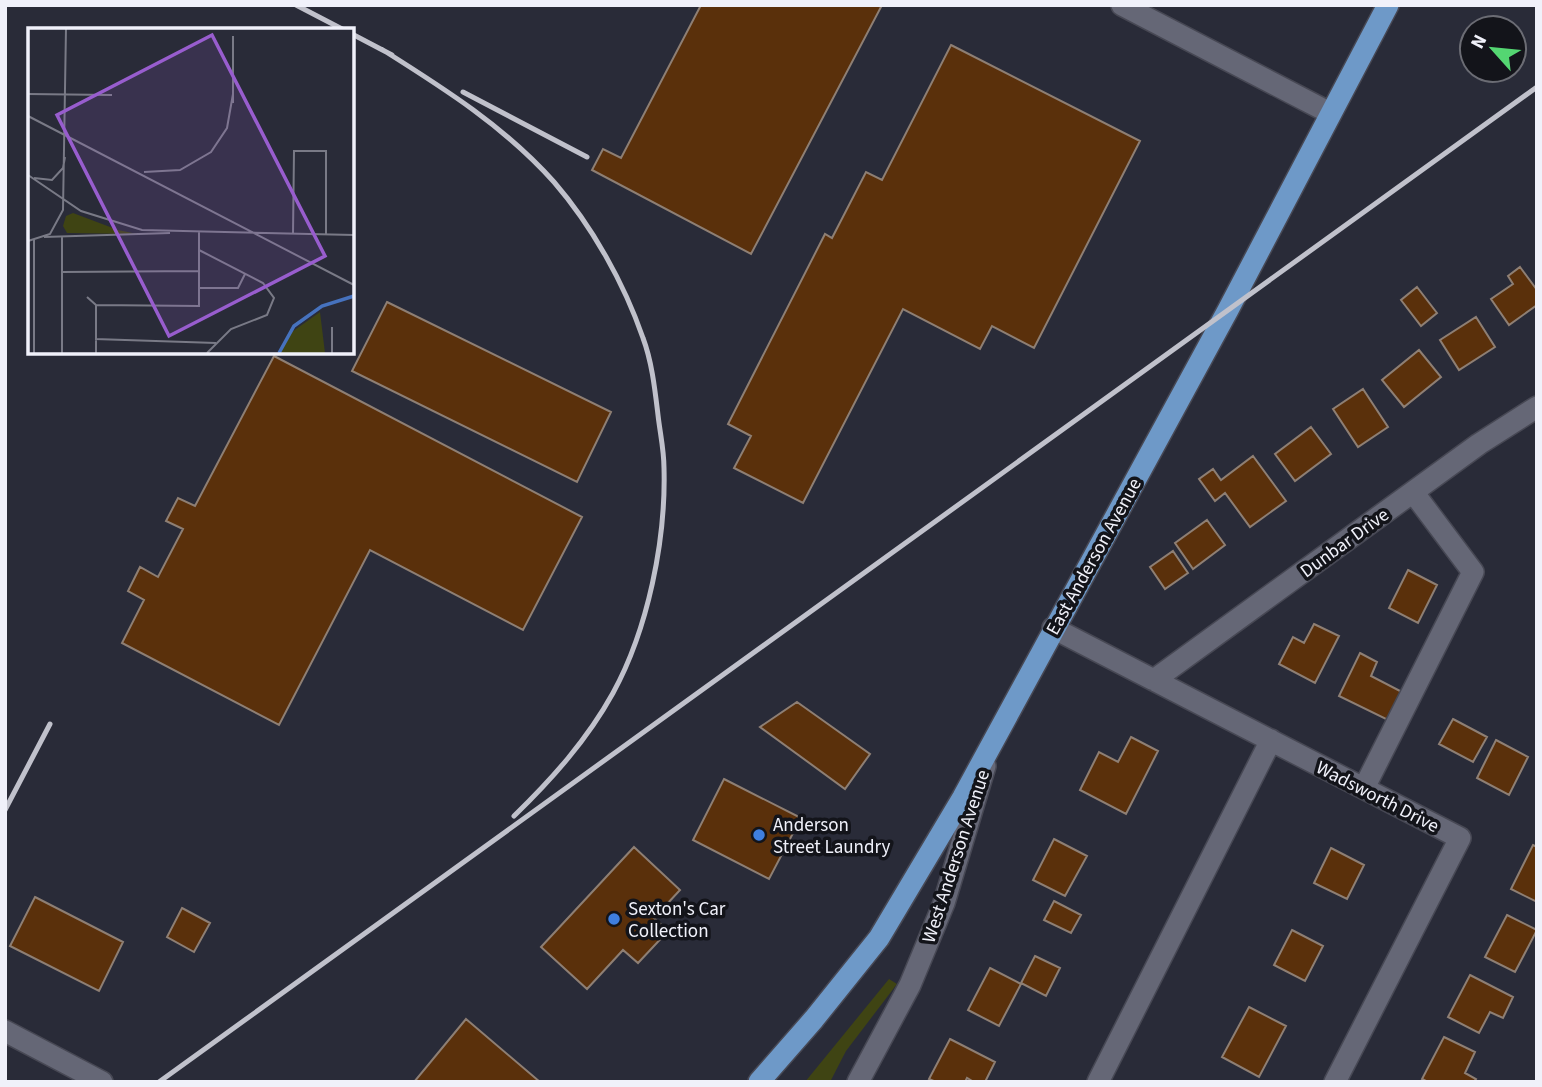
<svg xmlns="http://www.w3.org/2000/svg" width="1542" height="1087" font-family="'Source Sans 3',sans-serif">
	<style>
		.green { fill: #3f4413 }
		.building { fill: #5a300b; stroke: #8e7f74; stroke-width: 2 }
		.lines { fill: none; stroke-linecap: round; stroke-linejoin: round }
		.minor-casing { stroke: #474854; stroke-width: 24 }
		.major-casing { stroke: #474854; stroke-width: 24 }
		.minor { stroke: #656776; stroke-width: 21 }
		.major { stroke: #6e99c8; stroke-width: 21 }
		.rail { stroke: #c0c1cb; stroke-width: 5 }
		.shop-dot { fill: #3f7fe0; stroke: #13141a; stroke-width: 2.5 }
		.labels { text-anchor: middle; stroke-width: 7; stroke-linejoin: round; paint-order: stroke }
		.street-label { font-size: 19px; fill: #f0f1fa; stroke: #13141a }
		.poi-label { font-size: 19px; fill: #f0f1fa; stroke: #13141a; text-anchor: start }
		.inset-river { fill: none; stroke: #4672be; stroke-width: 3.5 }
		.inset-road { fill: none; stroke: #797a86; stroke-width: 2 }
		.view { fill: #985dce; fill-opacity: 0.15; stroke: #985dce; stroke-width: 3.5 }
		.inset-edge { fill: none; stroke: #f0f1fa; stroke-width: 3.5 }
	</style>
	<rect width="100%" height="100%" fill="#292b38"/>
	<path class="green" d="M889 979 897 984 846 1051 830 1082H805Z"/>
	<path class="building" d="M701 5H877L881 7 751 254 592 170 603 149 621 158Z
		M951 45 1140 141 1034 348 992 326 980 349 903 309 803 503 734 468 751 436 728 424 825 234 832 238 866 172 882 180Z
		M1520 267 1537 290V305L1509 325 1491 299 1513 284 1508 276Z
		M1417 287 1437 313 1421 326 1401 300Z
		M387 302 611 412 577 482 352 371Z
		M1476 317 1495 347 1459 370 1440 340Z
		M1419 350 1441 377 1404 407 1382 380Z
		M274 356 582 517 523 630 370 550 279 725 122 643 144 600 128 591 140 567 158 577 183 529 166 521 178 498 195 506Z
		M1363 389 1388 427 1358 447 1333 409Z
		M1311 427 1331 454 1295 481 1275 454Z
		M1253 456 1286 501 1250 527 1225 493 1215 501 1199 479 1213 469 1221 480Z
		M1207 520 1225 545 1193 569 1175 543Z
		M1173 551 1188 573 1165 589 1150 567Z
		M1408 570 1437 585 1418 623 1389 608Z
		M1314 624 1339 636 1315 683 1279 664 1293 637 1304 643Z
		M1360 653 1377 662 1371 676 1402 692 1388 720 1339 696Z
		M797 702 870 754 845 789 760 727Z
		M1453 719 1487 737 1473 762 1439 744Z
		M1131 737 1158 751 1126 814 1080 790 1099 752 1118 762Z
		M1496 740 1528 757 1509 795 1477 778Z
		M724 779 801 818 769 879 693 840Z
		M1054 839 1087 856 1065 896 1033 880Z
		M1533 845 1537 847V902L1511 889Z
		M634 847 680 890 654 918 668 931 638 963 623 950 587 989 541 947Z
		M1331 848 1364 865 1347 899 1314 883Z
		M35 897 123 942 99 991 10 946Z
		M1054 901 1081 915 1071 933 1044 920Z
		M182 908 210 923 194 952 167 937Z
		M1507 915 1537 930 1515 972 1485 957Z
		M1292 930 1323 946 1305 981 1274 965Z
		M1035 956 1060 968 1046 996 1021 983Z
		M990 968 1021 984 999 1026 968 1010Z
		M1470 975 1513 997 1503 1018 1490 1012 1479 1033 1448 1017Z
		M1249 1007 1286 1026 1259 1077 1222 1057Z
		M466 1019 540 1082H414Z
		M1444 1037 1475 1052 1465 1073 1476 1079 1474 1082H1428L1422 1079Z
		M950 1039 995 1062 985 1082H974L967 1078 965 1082H936L929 1079Z"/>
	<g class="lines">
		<defs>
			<path id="minor" d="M1122 5 1330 113
				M1053 628 1460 838 1335 1082
				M1154 680 1479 444 1537 407
				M1364 788 1473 572 1413 492
				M5 1031 102 1082
				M858 1082 910 985 944 903 985 766
				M1098 1082 1271 740"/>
			<path id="major" d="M759 1082 814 1019 879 938 963 797 1228 310 1388 5"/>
		</defs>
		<use href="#minor" class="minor-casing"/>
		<use href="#major" class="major-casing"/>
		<use href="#minor" class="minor"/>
		<use href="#major" class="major"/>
		<path class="rail" d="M296 5 344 30
			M352 34 392 55
			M383 50C445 89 505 127 554 182 592 226 624 283 643 338 652 362 655 390 658 415 660 433 664 450 664 468 666 540 648 629 613 693 587 740 552 779 514 816
			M463 92 587 157
			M5 810 50 724
			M159 1082 1537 87"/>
	</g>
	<g class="shop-dot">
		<circle cx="759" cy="835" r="7"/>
		<circle cx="614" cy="919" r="7"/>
	</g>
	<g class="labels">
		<g class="street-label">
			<text transform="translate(1344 542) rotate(-36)" y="7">Dunbar Drive</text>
			<text transform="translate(1093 556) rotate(-61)" y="7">East Anderson Avenue</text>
			<text transform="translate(1378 796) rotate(27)" y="7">Wadsworth Drive</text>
			<text transform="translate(955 856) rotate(-72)" y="7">West Anderson Avenue</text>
		</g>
		<g class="poi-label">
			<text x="773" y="831">Anderson<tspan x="773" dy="22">Street Laundry</tspan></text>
			<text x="628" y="915">Sexton's Car<tspan x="628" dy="22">Collection</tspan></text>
		</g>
	</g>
	<g transform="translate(28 28)">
		<rect width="326" height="326" fill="#292b38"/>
		<path d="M45 185 90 202 109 206 39 205 35 198 38 188ZM292 284 297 325H253L261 306Z" fill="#3f4413"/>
		<path class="inset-river" d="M251 325 266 298 294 278 326 268"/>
		<path class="inset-road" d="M0 66 84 67M205 75V8M0 88 326 257M116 144 152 142 183 124 199 100 205 66M0 147 53 183 114 202 326 207M6 150 24 152 35 140 37 129M265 206 266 123H298V207M16 209 142 205M0 213 22 206 35 182 38 0M171 222 235 255 246 270 239 287 203 301 179 325M34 244 171 243M171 260H210L217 246M59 269 68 277 171 278V204M304 299V325M67 311 188 315M6 325V211M34 325V208M68 325V277"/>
		<path class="view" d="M184 7 297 228 141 308 29 87Z"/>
		<rect width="326" height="326" class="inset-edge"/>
	</g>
	<rect width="1542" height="1087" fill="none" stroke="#f0f1fa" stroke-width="14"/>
	<g transform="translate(1493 49) rotate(297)"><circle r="33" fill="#13141a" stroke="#6b6c74" stroke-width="2"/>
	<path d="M0-5L12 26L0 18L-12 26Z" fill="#54d672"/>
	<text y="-10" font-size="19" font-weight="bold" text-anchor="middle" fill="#f0f1fa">N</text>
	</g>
</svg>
